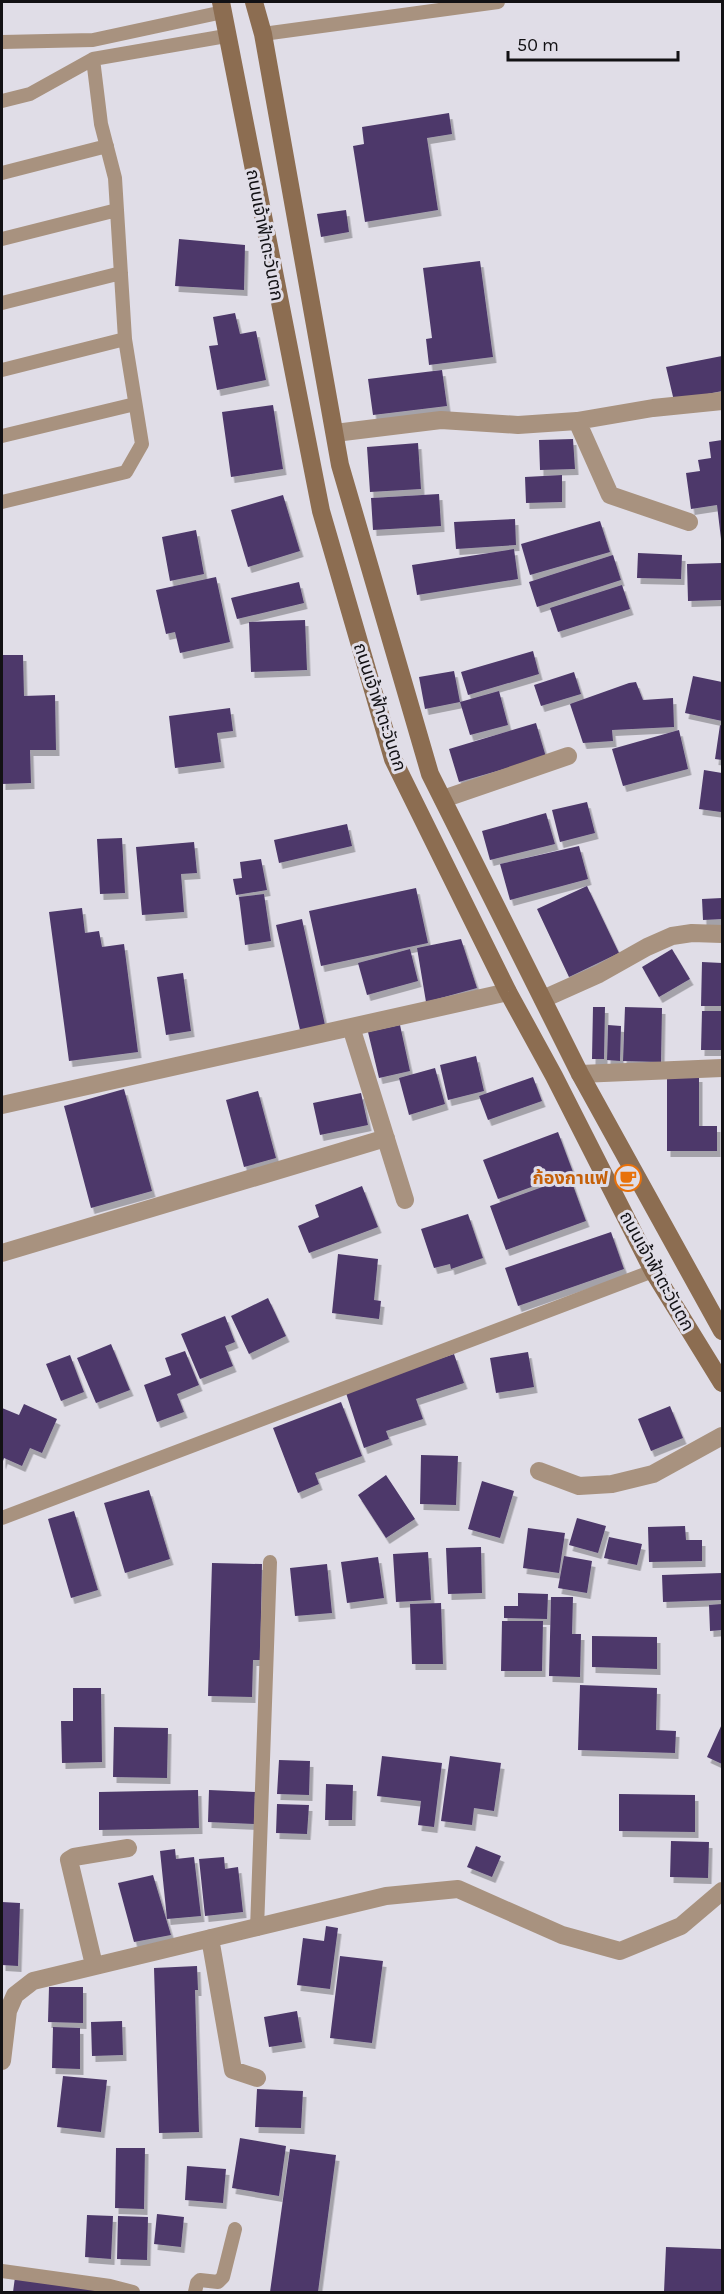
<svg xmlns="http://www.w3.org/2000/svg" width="724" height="2294" font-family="Karla,'Noto Sans Thai',sans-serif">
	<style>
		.building { fill: #4d396a; filter: url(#shadow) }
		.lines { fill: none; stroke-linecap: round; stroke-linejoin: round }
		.lane { stroke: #a8927f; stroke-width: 14 }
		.street { stroke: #a8927f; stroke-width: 18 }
		.secondary { stroke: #8c6d51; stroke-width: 18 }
		.labels { text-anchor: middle; stroke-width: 6; stroke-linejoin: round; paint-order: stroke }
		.street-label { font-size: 18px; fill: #121114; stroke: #e0dde7 }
		.food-label { font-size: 18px; font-weight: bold; fill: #c56008; stroke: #e0dde7; text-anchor: end }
	</style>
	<defs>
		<filter id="shadow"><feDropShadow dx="3.5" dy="6" stdDeviation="0" flood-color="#0004"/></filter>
	</defs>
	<rect width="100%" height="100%" fill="#e0dde7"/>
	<path class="building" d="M449 113 452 134 427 138 438 210 365 222 353 146 364 144 362 127Z
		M346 210 349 232 321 237 317 214Z
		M179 239 245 245 244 290 175 286Z
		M480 261 493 357 429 365 426 339 432 338 423 268Z
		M235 313 240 334 256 331 266 380 217 390 209 346 218 345 213 317Z
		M722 356V391L674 401 666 367Z
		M442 370 447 406 373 415 368 379Z
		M273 405 283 469 231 477 222 412Z
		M573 439 575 469 540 470 539 440Z
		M722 440V538L721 539 717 505 691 509 686 473 700 471 698 460 711 458 709 442Z
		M418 443 421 489 370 492 367 447Z
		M562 475V502L526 503 525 477Z
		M439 494 441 526 373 530 371 498Z
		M283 495 300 551 248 567 231 510Z
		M515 519 516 545 456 549 454 522Z
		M600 521 610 552 530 575 521 544Z
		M196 530 204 574 170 581 162 537Z
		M514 549 518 579 417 595 412 565Z
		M638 553 682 555 681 579 637 578Z
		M613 555 621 580 537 607 529 582Z
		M722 563V600L688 601 687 564Z
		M216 577 230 642 180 653 175 632 166 634 156 590Z
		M299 582 304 603 237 619 231 598Z
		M622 585 630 609 558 632 550 608Z
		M305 620 307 670 251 672 249 622Z
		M533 651 539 674 468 695 461 672Z
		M2 655H23L24 696 55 695 56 750H30L31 783 2 784Z
		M454 671 460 702 425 709 419 677Z
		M574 672 581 694 541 706 534 685Z
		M693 676 722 682V721L685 713Z
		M636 682 643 700 673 698 674 727 612 730 613 741 583 743 570 704 629 683Z
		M499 691 508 725 470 735 460 702Z
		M230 708 233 731 217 733 221 762 175 768 169 716Z
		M536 723 546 757 459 782 449 749Z
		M720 725 722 726V760L715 759Z
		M679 730 688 769 623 786 612 749Z
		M704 770 722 773 721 812 699 809Z
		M587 802 595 833 560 842 552 810Z
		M546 813 555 844 490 860 482 831Z
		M347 824 352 846 279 863 274 840Z
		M122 838 125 893 100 894 97 839Z
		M194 842 197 873 181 874 184 912 142 915 136 847Z
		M579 846 588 879 510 900 500 864Z
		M261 859 267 890 236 895 233 879 242 878 240 862Z
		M587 886 619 953 569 977 537 909Z
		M416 888 428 943 321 966 309 911Z
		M264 894 271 941 245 945 239 897Z
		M722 898V919L703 920 702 899Z
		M82 908 85 933 99 931 102 947 124 944 138 1052 69 1061 49 912Z
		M302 919 325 1025 300 1030 276 925Z
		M461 939 477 988 426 1002 417 948Z
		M410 949 418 981 367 995 358 963Z
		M672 949 690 979 659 997 642 967Z
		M702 962 722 963V1006H701Z
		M183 973 191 1031 166 1035 157 977Z
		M593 1007H605L604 1059H592Z
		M625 1007 662 1008 661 1062 623 1061Z
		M702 1011H722V1050H701Z
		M400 1025 410 1071 379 1078 368 1032Z
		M608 1025 621 1026 620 1061 607 1060Z
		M476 1056 484 1091 448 1100 440 1065Z
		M435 1068 445 1104 409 1115 399 1078Z
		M667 1076H699V1126H717V1151H667Z
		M533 1077 542 1101 488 1120 479 1096Z
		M124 1089 152 1191 91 1208 64 1106Z
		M258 1091 276 1158 244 1167 226 1100Z
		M361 1093 368 1125 320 1135 313 1103Z
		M558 1132 573 1172 498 1199 483 1160Z
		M570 1177 586 1221 506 1250 490 1206Z
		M362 1186 378 1227 309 1253 298 1226 319 1217 315 1205Z
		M468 1214 483 1258 451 1269 450 1264 434 1268 421 1229Z
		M611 1232 624 1269 518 1306 505 1268Z
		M338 1254 378 1259 374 1300 381 1301 379 1319 332 1313Z
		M268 1298 286 1336 249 1354 231 1316Z
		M225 1316 235 1342 225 1346 233 1366 200 1379 181 1334Z
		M111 1344 130 1390 96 1403 77 1358Z
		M185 1351 199 1385 177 1394 184 1412 157 1422 144 1385 171 1375 165 1358Z
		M528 1352 534 1387 496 1393 490 1358Z
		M454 1354 464 1383 416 1399 423 1419 386 1431 389 1439 364 1448 345 1390Z
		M70 1355 84 1392 61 1401 46 1364Z
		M341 1402 362 1456 315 1473 319 1484 298 1493 273 1428Z
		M24 1404 57 1419 42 1453 30 1448 22 1466 4 1458 2 1464V1408L19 1415Z
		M670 1406 683 1438 651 1451 638 1419Z
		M421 1455 458 1456 456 1505 420 1504Z
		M386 1475 415 1519 386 1538 358 1495Z
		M482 1481 514 1491 500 1538 468 1529Z
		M149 1490 170 1559 125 1573 104 1503Z
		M74 1511 98 1590 71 1598 48 1519Z
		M577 1518 606 1526 598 1553 569 1545Z
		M685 1526 686 1540H702V1561L649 1562 648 1527Z
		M528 1528 565 1533 559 1573 523 1568Z
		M609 1537 642 1544 637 1565 604 1558Z
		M481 1547 482 1593 448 1594 446 1548Z
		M428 1552 431 1600 396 1602 393 1554Z
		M564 1556 592 1561 587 1593 558 1588Z
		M378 1557 384 1598 347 1603 341 1562Z
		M212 1563 262 1564 260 1660H253L252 1697 208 1696Z
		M327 1564 332 1613 295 1616 290 1568Z
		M722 1573V1600L663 1602 662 1575Z
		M518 1593 548 1594 547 1619 504 1618V1606H518Z
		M551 1597H573L572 1634H581L580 1677 549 1676Z
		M441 1603 443 1664H412L410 1604Z
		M722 1604V1630L710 1631 709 1605Z
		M502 1621H543L542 1671H501Z
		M592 1636 657 1637V1669L592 1667Z
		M580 1685 657 1688 656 1730 676 1731 675 1753 578 1750Z
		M73 1688H101L102 1762 62 1763 61 1721H73Z
		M722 1724V1764L707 1757Z
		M114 1727 168 1728 167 1778 113 1777Z
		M382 1756 442 1763 434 1827 418 1825 421 1801 377 1796Z
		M450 1756 501 1763 494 1811 474 1808 472 1825 441 1821Z
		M279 1760 310 1761 309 1795 277 1794Z
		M326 1784 353 1785 352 1820H325Z
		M198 1790 199 1828 99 1830V1792Z
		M209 1790 255 1792 254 1824 208 1822Z
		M619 1794 695 1795V1832L619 1831Z
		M277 1804 309 1805 307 1834 276 1833Z
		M671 1841 709 1842 708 1878 670 1877Z
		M476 1846 501 1856 492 1877 467 1867Z
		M175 1849 176 1859 194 1857 201 1916 167 1919 160 1851Z
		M224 1857 225 1869 238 1867 243 1912 205 1916 199 1859Z
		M153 1875 171 1935 134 1942 118 1883Z
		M2 1902 20 1903 18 1966 2 1965Z
		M326 1926 338 1928 330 1989 297 1985 303 1938 324 1941Z
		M340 1956 383 1961 372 2043 330 2038Z
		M197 1966 198 1990H195L199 2132 159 2133 154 1968Z
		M49 1987H83V2023L48 2022Z
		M297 2011 302 2042 269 2047 264 2017Z
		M122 2021 123 2055 92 2056 91 2022Z
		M53 2027 80 2028V2069L52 2068Z
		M63 2076 107 2080 101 2132 57 2127Z
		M257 2089 303 2091 301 2128 255 2127Z
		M240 2138 286 2146 279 2196 232 2188Z
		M116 2148H145L144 2209 115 2208Z
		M290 2149 336 2155 318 2292H270Z
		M187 2166 226 2169 223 2203 185 2200Z
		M157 2214 184 2217 181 2247 154 2244Z
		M87 2215 113 2216 111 2259 85 2257Z
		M118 2216 148 2217 147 2260 117 2259Z
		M666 2247 722 2249V2292H664Z
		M15 2277 98 2290 97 2292H13Z"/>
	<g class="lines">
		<path class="lane" d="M263 34 498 2
			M2 42 93 40 223 12
			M2 101 30 94 93 59
			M2 173 107 146
			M2 239 117 210
			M2 303 121 273
			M2 370 125 339
			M2 436 135 404
			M2 502 126 472 142 444 125 339 115 178 101 124 93 59 226 36
			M2 1518 653 1271
			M257 1929 270 1562
			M2 2271 110 2286 133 2292
			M195 2292 197 2283 200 2280 218 2282 223 2277 235 2229"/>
		<path class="street" d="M577 421 610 495 689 522
			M335 433 441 420 518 425 577 421 653 408 722 401
			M443 799 568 756
			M543 999 599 974 647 947 672 936 692 933 722 934
			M351 1027 405 1200
			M580 1074 722 1068
			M2 1105 508 992
			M2 1253 386 1138
			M539 1471 579 1486 612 1484 653 1474 722 1436
			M210 1938 233 2070 257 2078
			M94 1965 69 1860 74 1857 128 1848
			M2 2061 8 2011 15 1995 33 1981 386 1896 458 1889 562 1935 620 1951 681 1926 722 1891"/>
		<path class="secondary" d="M221 2 321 511 393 759 508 992 554 1076 653 1271 722 1383
			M254 2 263 34 340 465 430 774 580 1074 722 1331"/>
	</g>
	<defs>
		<symbol id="cafe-ring" viewBox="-11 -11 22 22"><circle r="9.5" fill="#e0dde7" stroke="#e8710a" stroke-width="1.5"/><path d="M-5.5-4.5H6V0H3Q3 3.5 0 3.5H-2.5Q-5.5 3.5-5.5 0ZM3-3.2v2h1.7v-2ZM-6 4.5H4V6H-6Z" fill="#e8710a"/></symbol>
	</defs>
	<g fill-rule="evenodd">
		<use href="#cafe-ring" x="613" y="1163" width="30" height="30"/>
	</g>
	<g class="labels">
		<g class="street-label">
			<text transform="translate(265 235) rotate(79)" y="6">ถนนเจ้าฟ้าตะวันตก</text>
			<text transform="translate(380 707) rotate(72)" y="6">ถนนเจ้าฟ้าตะวันตก</text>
			<text transform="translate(657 1271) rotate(61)" y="6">ถนนเจ้าฟ้าตะวันตก</text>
		</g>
		<g class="food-label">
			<text x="608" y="1184">ก้องกาแฟ</text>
		</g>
	</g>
	<rect width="724" height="2294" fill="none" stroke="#121114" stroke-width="6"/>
	<path d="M508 51v9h170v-9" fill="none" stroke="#121114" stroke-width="3"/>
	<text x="517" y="51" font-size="18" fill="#121114" stroke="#e0dde7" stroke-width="4.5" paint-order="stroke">50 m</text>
</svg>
